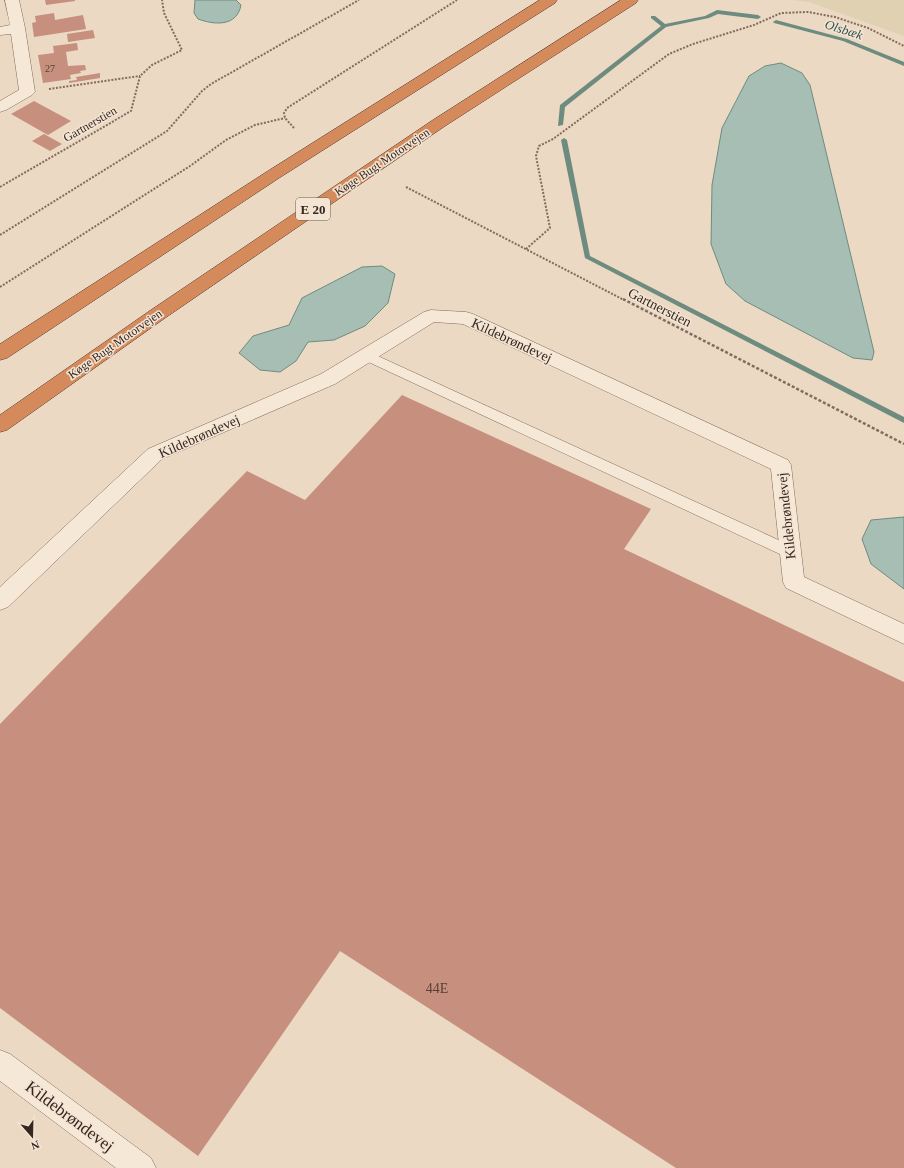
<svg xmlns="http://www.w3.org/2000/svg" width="904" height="1168" font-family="'Times New Roman',serif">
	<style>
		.farmland { fill: #e0d1b2 }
		.water { fill: #a6beb3; stroke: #6d8c7f }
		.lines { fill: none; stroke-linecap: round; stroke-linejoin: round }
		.stream { fill: #6d8c7f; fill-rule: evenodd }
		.building { fill: #c78f7d }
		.lane-casing { stroke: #846b5c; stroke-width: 1 }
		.street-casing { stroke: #846b5c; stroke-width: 1 }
		.highway-casing { stroke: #523a30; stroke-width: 1 }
		.path-far1 { stroke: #846b5c; stroke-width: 2; stroke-dasharray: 2 1.5; stroke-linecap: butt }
		.path { stroke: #846b5c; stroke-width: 2.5; stroke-dasharray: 3 2; stroke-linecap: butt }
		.lane { fill: #f6e8d7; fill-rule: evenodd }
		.street { fill: #f6e8d7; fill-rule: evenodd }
		.highway { fill: #d58a5b; fill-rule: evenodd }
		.labels { text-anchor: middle; stroke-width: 3; stroke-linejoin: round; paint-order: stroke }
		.far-number-label { font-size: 10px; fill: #5a4036 }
		.far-street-label { font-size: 12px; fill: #35261f; stroke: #f3e4d3 }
		.far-water-label { font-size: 13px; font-style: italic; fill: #2f544c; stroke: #f3e4d3 }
		.shield { fill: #f3e4d3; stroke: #6e5f55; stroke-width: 1 }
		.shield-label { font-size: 13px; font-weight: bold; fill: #35261f }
		.street-label { font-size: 14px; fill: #35261f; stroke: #f3e4d3 }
		.near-number-label { font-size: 14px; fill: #5a4036 }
		.near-street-label { font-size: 17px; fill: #35261f; stroke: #f3e4d3 }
	</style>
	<rect width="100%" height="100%" fill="#ebd9c4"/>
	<path class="farmland" d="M792 0H904V36L809 2Z"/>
	<path class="water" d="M195 0H236L241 5C237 27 214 25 198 19L194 13Z
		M781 63 802 73 810 85 874 352 872 360 853 358 745 301 726 284 711 244 712 185 722 128 749 76 765 66Z
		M382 266 395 274 388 303 365 326 334 340 308 342 296 361 280 372 260 370 239 353 253 336 289 325 302 298 362 267Z
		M904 517V589L871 564 862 539 871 520Z"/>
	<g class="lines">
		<path class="stream" d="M717 10 758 15 761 17 758 19 718 14 709 18 666 27 565 107 563 125 558 126 560 105 661 26 651 18V16H655L665 24 705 16Z
			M776 20 847 39 904 62V66L843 41 774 23 773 22Z
			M564 138 567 140 590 256 904 417V423L585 258 561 140Z"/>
	</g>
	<path class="building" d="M45 0H75V1L46 5Z
		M54 13 55 20 83 15 86 29 34 37 32 23 36 22 35 16Z
		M93 30 95 38 68 42 67 34Z
		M77 43 78 50 66 52 68 66 85 65 86 70 80 71 81 73 70 75 71 79 43 83 38 55 54 53 53 46Z
		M100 73V78L69 83V81L77 80 76 77Z
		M34 101 71 121 48 135 11 114Z
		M44 134 62 144 50 151 32 141Z
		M402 395 651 509 624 549 904 682V1168H676L340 951 198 1156 0 1008V724L247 471 305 500Z"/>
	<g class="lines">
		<defs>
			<path id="lane" d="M367 351 796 548 798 552 796 556 790 558 784 556 362 359 360 356 362 353Z"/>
			<path id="street" d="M5 0H19L25 28 35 92 32 95 6 110 0 112V101L19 90 11 34 0 35V27L10 25Z
				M431 310 466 312 473 314 788 460 791 465 804 577 904 624V644L786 588 783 582 771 469 463 324 434 322 335 384 162 459 8 607 0 610V587L148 449 321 374 424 312Z
				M0 1050 10 1054 151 1158 156 1168H116L0 1081Z"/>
			<path id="highway" d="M540 0H557L555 3 279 178 7 358 0 360V344L268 171Z
				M621 0H638L636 3 445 126 165 318 7 430 0 432V415L151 310 433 120Z"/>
		</defs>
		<use href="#lane" class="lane-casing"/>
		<use href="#street" class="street-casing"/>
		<use href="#highway" class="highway-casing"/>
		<path class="path-far1" d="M49 89 140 76
			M294 128 285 118 284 113 287 108 457 0
			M0 187 131 111 140 76 152 65 182 50 164 13 162 0
			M406 187 624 300
			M0 235 167 131 202 91 211 84 359 0
			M526 249 550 228 536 156 539 146 553 139 669 54 693 44 754 25 781 13 808 12 835 17 868 28 904 46
			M0 287 190 166 226 140 255 125 285 118"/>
		<path class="path" d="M623 299 904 444"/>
		<use href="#lane" class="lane"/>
		<use href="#street" class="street"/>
		<use href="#highway" class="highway"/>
	</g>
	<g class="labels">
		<g class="far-number-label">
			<text x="50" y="72">27</text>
		</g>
		<g class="far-street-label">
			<text transform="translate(90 124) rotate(-30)" y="4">Gartnerstien</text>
			<text transform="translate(382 162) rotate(-34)" y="4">Køge Bugt Motorvejen</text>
			<text transform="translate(115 344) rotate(-35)" y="4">Køge Bugt Motorvejen</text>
		</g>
		<g class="far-water-label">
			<text transform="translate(844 29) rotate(18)" y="5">Olsbæk</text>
		</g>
		<rect class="shield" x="296" y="198" width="34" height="22" rx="3"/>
		<g class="shield-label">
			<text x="313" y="214">E 20</text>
		</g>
		<g class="street-label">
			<text transform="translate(660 307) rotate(27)" y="5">Gartnerstien</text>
			<text transform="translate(512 340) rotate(25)" y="5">Kildebrøndevej</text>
			<text transform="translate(199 436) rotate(-24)" y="5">Kildebrøndevej</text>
			<text transform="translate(786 516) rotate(-96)" y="5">Kildebrøndevej</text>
		</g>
		<g class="near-number-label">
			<text x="437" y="993">44E</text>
		</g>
		<g class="near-street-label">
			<text transform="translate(70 1116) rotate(37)" y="6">Kildebrøndevej</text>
		</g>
	</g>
	<g transform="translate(32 1136) rotate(160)" stroke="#f3e4d3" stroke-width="3" paint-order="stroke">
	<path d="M0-3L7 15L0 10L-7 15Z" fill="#35261f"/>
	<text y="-6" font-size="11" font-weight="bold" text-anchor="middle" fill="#35261f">N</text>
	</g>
</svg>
